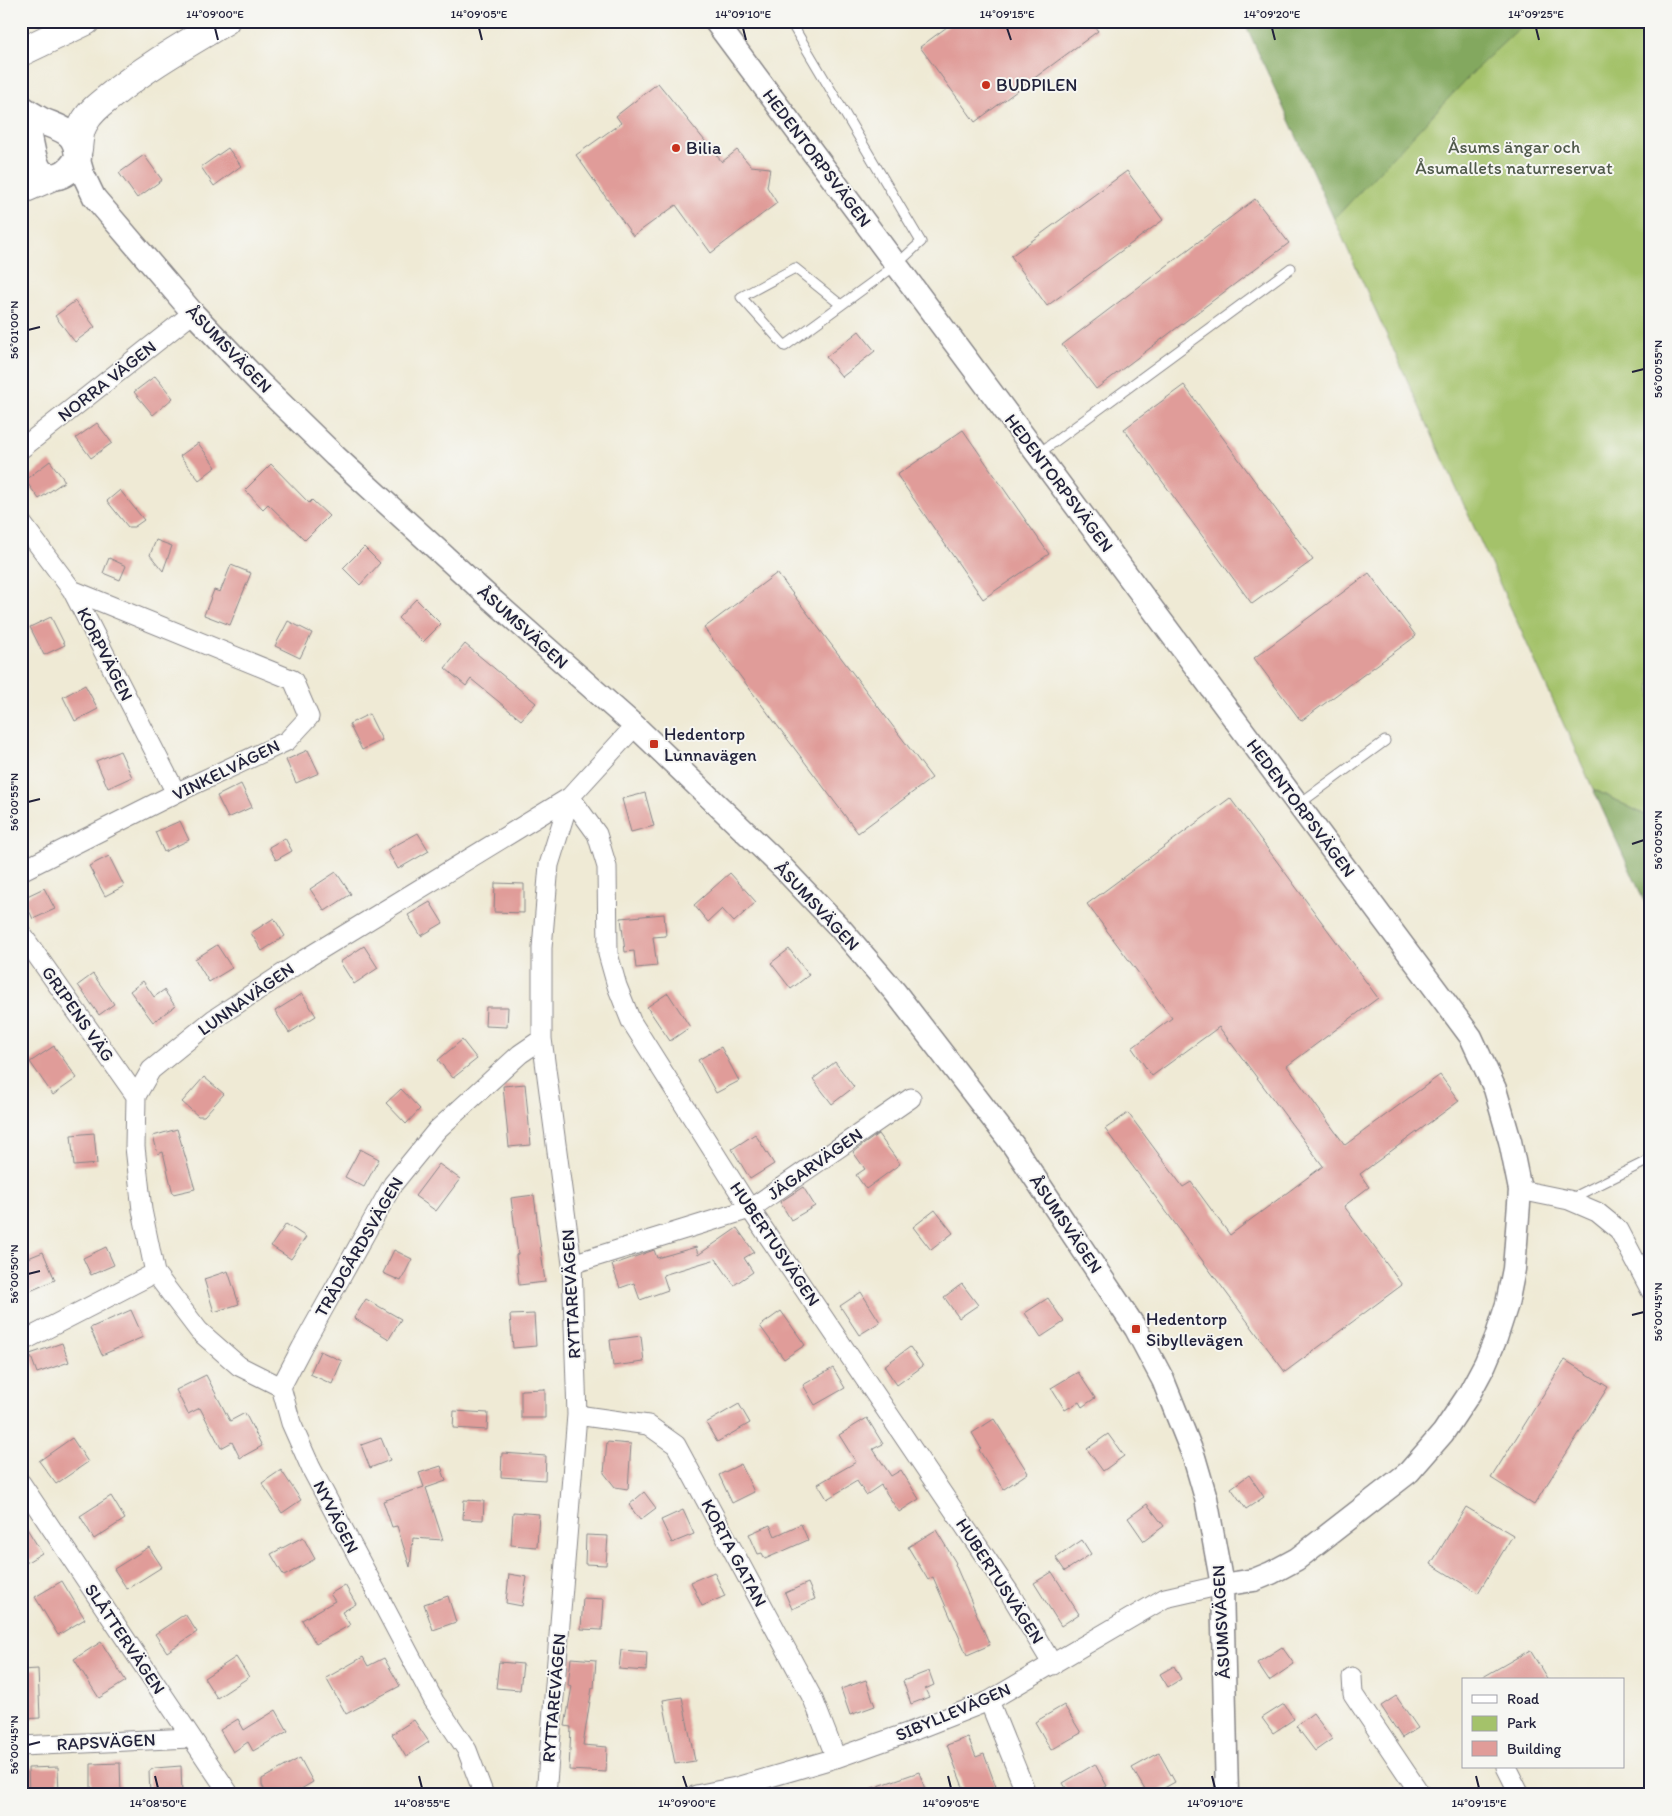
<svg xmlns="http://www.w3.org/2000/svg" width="1672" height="1816" font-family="Itim,sans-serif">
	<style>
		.green { fill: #a4c26a; stroke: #637252 }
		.forest { fill: #83a85e; stroke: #52654c }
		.building { fill: #e09c99 }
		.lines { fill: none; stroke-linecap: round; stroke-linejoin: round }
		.service-casing { stroke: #888688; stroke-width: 11 }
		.minor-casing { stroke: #888688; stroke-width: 21 }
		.tertiary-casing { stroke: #888688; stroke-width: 25 }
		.secondary-casing { stroke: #888688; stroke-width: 29 }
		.motorway-casing { stroke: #888688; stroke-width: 30 }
		.service { stroke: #fff; stroke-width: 9 }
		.minor { stroke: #fff; stroke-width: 19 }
		.tertiary { stroke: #fff; stroke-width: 22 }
		.secondary { stroke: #fff; stroke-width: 26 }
		.motorway { stroke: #fff; stroke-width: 28 }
		.ticks { fill: none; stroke: #22223b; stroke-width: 2 }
		.poi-dot { fill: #c8321e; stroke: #f6f6f2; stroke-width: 2 }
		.labels { text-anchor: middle; stroke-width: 4; stroke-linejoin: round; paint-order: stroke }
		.poi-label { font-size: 18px; fill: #22223b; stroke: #f6f6f2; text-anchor: start }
		.park-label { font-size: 18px; fill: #505a4b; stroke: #f6f6f2 }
		.street-label { font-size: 18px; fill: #22223b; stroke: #f6f6f2 }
		.neatline { fill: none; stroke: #22223b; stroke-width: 2 }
		.ticks-label { font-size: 12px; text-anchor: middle; fill: #22223b }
	</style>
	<rect width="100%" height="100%" fill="#f6f6f2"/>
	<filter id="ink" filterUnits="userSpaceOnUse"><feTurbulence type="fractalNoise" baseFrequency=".02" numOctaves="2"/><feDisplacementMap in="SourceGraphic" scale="10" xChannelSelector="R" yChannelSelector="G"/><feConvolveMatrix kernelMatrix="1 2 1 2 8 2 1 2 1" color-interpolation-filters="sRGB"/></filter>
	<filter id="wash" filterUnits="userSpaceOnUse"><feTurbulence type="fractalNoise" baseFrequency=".0096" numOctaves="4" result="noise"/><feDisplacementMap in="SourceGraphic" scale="20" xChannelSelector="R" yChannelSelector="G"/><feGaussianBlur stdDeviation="1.12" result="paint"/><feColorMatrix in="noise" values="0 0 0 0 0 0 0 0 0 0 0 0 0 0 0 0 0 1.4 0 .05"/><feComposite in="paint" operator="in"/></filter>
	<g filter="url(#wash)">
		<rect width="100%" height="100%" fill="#efead5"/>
		<path class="green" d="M1318 21H1651V818L1593 789 1334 219 1375 175Z"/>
		<path class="forest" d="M1244 21H1527L1481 64 1334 219Z
			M1593 789 1651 818V916Z"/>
		<g id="blocks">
			<path class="building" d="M955 21H1090L1098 31 975 122 920 47Z
				M658 83 722 162 737 150 751 166 770 168 767 187 777 203 711 253 676 205 633 236 576 155 621 123 616 116Z
				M228 148 241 166 214 186 201 167Z
				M144 155 162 180 137 198 119 173Z
				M1127 171 1163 220 1047 306 1011 256Z
				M1255 199 1289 243 1096 389 1062 345Z
				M75 301 95 327 75 342 55 316Z
				M859 331 875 351 842 377 826 357Z
				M155 376 173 398 153 415 134 392Z
				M1184 385 1313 560 1252 604 1124 429Z
				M97 423 112 443 91 458 76 438Z
				M963 430 1049 554 983 599 897 475Z
				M198 443 216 467 199 480 180 456Z
				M50 461 65 481 39 499 25 480Z
				M271 464 309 503 312 500 329 516 305 540 268 504 263 509 245 490Z
				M120 490 144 520 134 527H128L107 501Z
				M156 540 172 546 163 571 150 555Z
				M364 547 380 563 360 585 343 568Z
				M109 558 126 566 120 580 103 573Z
				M231 565 251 573 230 625 204 615 214 590 220 592Z
				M777 573 932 778 858 833 704 628Z
				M1369 573 1416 636 1301 721 1254 658Z
				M416 599 441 624 423 642 398 618Z
				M51 617 65 645 44 655 30 627Z
				M288 621 312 633 300 658 275 646Z
				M465 644 536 703 521 720 471 679 466 686 445 668Z
				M85 685 98 709 75 721 63 697Z
				M369 714 382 740 362 750 349 724Z
				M308 750 319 773 296 783 286 760Z
				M120 751 132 777 108 788 96 761Z
				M241 784 252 807 228 818 217 796Z
				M645 793 654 826 631 832 622 799Z
				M1230 798 1378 998 1287 1066 1345 1145 1440 1075 1459 1101 1360 1174 1369 1187 1344 1206 1402 1285 1285 1372 1105 1129 1128 1113 1183 1187 1191 1182 1230 1235 1323 1166 1219 1027 1152 1076 1132 1048 1172 1018 1087 904Z
				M180 821 189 840 164 852 155 832Z
				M418 833 429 851 398 869 387 850Z
				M285 838 292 851 276 860 269 847Z
				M109 856 124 886 105 896 89 866Z
				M336 872 351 894 325 911 310 889Z
				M730 873 756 902 734 922 722 909 708 922 694 905Z
				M495 883 524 884V913L494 912Z
				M44 888 55 909 33 919 23 898Z
				M430 902 443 923 421 936 408 915Z
				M664 914 666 936 653 937 657 966 636 968 634 951 625 952 621 918Z
				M274 918 285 936 262 951 251 933Z
				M217 945 232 968 209 982 195 959Z
				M364 946 378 968 354 984 340 962Z
				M789 949 809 975 791 989 771 963Z
				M93 974 114 1004 99 1015 78 985Z
				M143 981 154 997 164 990 175 1006 153 1022 130 991Z
				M668 993 690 1027 670 1041 647 1007Z
				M302 994 316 1016 289 1033 275 1011Z
				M486 1007H508L507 1027 485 1026Z
				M462 1040 477 1059 453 1078 438 1060Z
				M54 1046 77 1078 53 1095 30 1062Z
				M721 1047 739 1081 716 1093 698 1060Z
				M835 1062 854 1087 832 1104 813 1079Z
				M204 1077 224 1094 204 1116H198L182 1102Z
				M525 1084 531 1145 509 1147 503 1086Z
				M401 1089 420 1109 406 1124 386 1103Z
				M177 1129 195 1189 173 1194 163 1152 158 1154 153 1136Z
				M94 1133 97 1164 74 1166 71 1135Z
				M755 1134 774 1164 750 1179 732 1149Z
				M878 1134 900 1164 866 1189 856 1175 865 1169 853 1152Z
				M360 1149 379 1159 364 1187 345 1177Z
				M439 1164 460 1179 436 1211 415 1196Z
				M803 1187 815 1206 791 1220 780 1202Z
				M534 1195 545 1282 519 1285 516 1255 518 1254 511 1198Z
				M935 1210 953 1233 931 1250 913 1227Z
				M286 1224 306 1237 291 1259 271 1246Z
				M737 1228 754 1252 744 1258 753 1272 734 1285 716 1259 663 1275 668 1290 640 1300 634 1283 620 1288 612 1265 654 1250 657 1258 696 1247 698 1255Z
				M106 1247 114 1265 91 1275 83 1258Z
				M394 1250 412 1259 401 1281 383 1273Z
				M43 1252 55 1280 28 1292 21 1276V1261Z
				M228 1271 239 1304 214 1312 204 1279Z
				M962 1284 978 1305 959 1318 944 1297Z
				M861 1292 880 1322 859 1335 840 1306Z
				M1048 1298 1064 1322 1041 1337 1025 1313Z
				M366 1299 401 1319 389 1339 354 1318Z
				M131 1310 143 1337 102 1355 90 1328Z
				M781 1311 805 1345 784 1359 760 1326Z
				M534 1314 536 1346 513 1348 510 1315Z
				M641 1336 644 1362 613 1366 610 1340Z
				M62 1343 69 1362 37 1373 30 1354Z
				M910 1347 923 1366 897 1385 884 1366Z
				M320 1351 342 1361 332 1384 310 1374Z
				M1565 1360 1608 1387 1534 1505 1491 1478Z
				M833 1368 845 1388 815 1405 803 1385Z
				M1078 1372 1095 1398 1082 1407 1079 1402 1065 1410 1051 1388Z
				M206 1375 230 1421 245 1413 262 1446 240 1458 232 1442 221 1448 200 1408 188 1414 176 1390Z
				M545 1389V1418H521V1390Z
				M739 1404 750 1423 717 1442 706 1423Z
				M454 1411 488 1413 487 1430 453 1428Z
				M867 1418 883 1444 873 1449 891 1476 901 1470 919 1499 899 1512 881 1485 866 1495 857 1481 827 1499 818 1484 856 1462 839 1435Z
				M994 1419 1028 1473 1004 1489 979 1450 981 1448 972 1433Z
				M1108 1434 1124 1456 1103 1471 1087 1449Z
				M72 1438 88 1462 56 1484 39 1461Z
				M381 1438 390 1460 370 1468 361 1445Z
				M607 1442 631 1444 628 1489 615 1487 604 1473Z
				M502 1453 546 1456 545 1480 501 1477Z
				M741 1464 754 1492 732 1503 719 1475Z
				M441 1466 446 1481 426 1488 443 1540 413 1538 410 1567 397 1526 392 1527 383 1501 424 1487 419 1473Z
				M281 1470 301 1500 282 1513 262 1483Z
				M1249 1475 1264 1497 1246 1509 1231 1488Z
				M644 1492 656 1508 640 1520 629 1505Z
				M111 1496 125 1519 94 1539 80 1516Z
				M464 1500 484 1501 483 1520 463 1519Z
				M1147 1504 1164 1526 1144 1541 1128 1518Z
				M1466 1507 1513 1535 1478 1593 1431 1564Z
				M683 1510 694 1534 672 1543 661 1520Z
				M513 1512 539 1514 537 1547 511 1545Z
				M21 1519 42 1553 21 1566Z
				M801 1524 808 1540 765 1559 762 1553 758 1554 749 1534 770 1525 775 1536Z
				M936 1530 956 1563 955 1564 990 1645 967 1655 933 1577 928 1580 908 1547Z
				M586 1535 608 1536 606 1565 585 1564Z
				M303 1537 315 1559 284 1576 271 1554Z
				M1082 1540 1091 1554 1065 1571 1056 1558Z
				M149 1547 162 1567 127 1589 114 1569Z
				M714 1572 725 1596 702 1606 691 1582Z
				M1052 1572 1079 1614 1061 1626 1034 1583Z
				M509 1574 527 1577 522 1606 506 1603Z
				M62 1581 85 1619 58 1635 35 1597Z
				M808 1583 815 1599 792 1609 785 1593Z
				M345 1585 356 1604 342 1612 350 1625 316 1644 302 1620 335 1601 330 1594Z
				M448 1596 456 1622 433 1630 424 1604Z
				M583 1598 604 1599 602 1630 581 1629Z
				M185 1614 197 1632 167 1652 155 1634Z
				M101 1642 126 1681 99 1698 74 1659Z
				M1282 1647 1294 1664 1269 1681 1257 1663Z
				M621 1650 647 1652 646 1671 619 1669Z
				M1530 1650 1548 1680H1478Z
				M236 1657 249 1677 217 1698 204 1678Z
				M363 1657 368 1666 384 1658 400 1686 346 1714 326 1678Z
				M571 1658 596 1660 594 1688H592L583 1745 607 1747 606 1772 569 1770 571 1727 565 1726 572 1686 568 1685Z
				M499 1662 523 1664 520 1690 496 1688Z
				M1174 1666 1181 1679 1168 1687 1160 1674Z
				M38 1669 40 1718 21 1719V1670Z
				M929 1671 934 1685 925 1689 929 1697 911 1704 903 1681Z
				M866 1680 875 1706 850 1715 841 1689Z
				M1396 1696 1418 1728 1402 1738 1381 1706Z
				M682 1697 695 1761 675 1764 663 1700Z
				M1284 1704 1294 1719 1273 1733 1262 1718Z
				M1064 1705 1081 1733 1051 1750 1035 1722Z
				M276 1710 288 1731 253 1751 248 1742 233 1752 220 1730 238 1719 244 1730Z
				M1313 1713 1332 1739 1315 1751 1296 1726Z
				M414 1720 429 1742 406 1757 392 1734Z
				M968 1737 976 1757 984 1754 999 1795H966L947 1745Z
				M1159 1753 1175 1782 1152 1795H1148L1132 1768Z
				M300 1758 313 1782 291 1795H267L262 1785V1779Z
				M120 1763 121 1795H91V1764Z
				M1095 1764 1107 1786 1091 1795H1070L1063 1783Z
				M181 1766 182 1795H150L149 1771 155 1768Z
				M58 1767 59 1795H29L28 1768Z
				M919 1772 927 1795H862L861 1792Z"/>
		</g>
	</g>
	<g filter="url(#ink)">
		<use href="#blocks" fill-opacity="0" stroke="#888688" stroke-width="1"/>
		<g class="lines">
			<defs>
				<path id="service" d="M790 21 921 242 896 265 785 346 741 297 795 268 841 305
					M1038 454 1291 268
					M1299 804 1385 741
					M1570 1199 1651 1159"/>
				<path id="minor" d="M21 449 193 313
					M21 522 72 590 176 793
					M570 797 597 834 607 867 608 954 617 986 631 1021 750 1209 1009 1592 1053 1665
					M21 871 176 793 287 741 309 717 293 680 72 590
					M21 933 136 1096
					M1520 1190 1569 1200 1597 1212 1619 1230 1651 1291
					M572 1264 750 1209 911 1098
					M155 1273 199 1331 239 1366 281 1387 291 1423 311 1468 434 1701 467 1750 484 1795
					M21 1342 155 1273 142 1210 135 1147 136 1096 151 1070 214 1019 305 959 570 797 635 726
					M281 1387 302 1347 393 1184 437 1130 520 1054 542 1039
					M577 1415 648 1425 676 1445 813 1699 836 1758
					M21 1483 230 1795
					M1352 1677 1353 1694 1421 1795
					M989 1701 1027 1795
					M21 1746 190 1738
					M1506 1767 1520 1795
					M546 1795 577 1415 572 1264 542 1039V948L549 865 570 797
					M696 1795 736 1787 836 1758 910 1732 989 1701 1165 1598 1222 1585"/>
				<path id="tertiary" d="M715 21 1471 1037 1495 1089 1510 1141 1520 1190 1514 1269 1507 1304 1496 1338 1485 1364 1469 1394 1443 1433 1409 1472 1297 1559 1271 1573 1254 1580 1222 1585
					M78 157 83 174 94 197 193 313 259 382 335 456 488 596 635 726 782 867 840 928 895 992 1013 1145 1136 1329 1163 1380 1194 1457 1206 1498 1222 1585 1227 1795"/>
				<path id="secondary" d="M21 108C28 113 35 117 42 121 63 130 77 131 78 157 74 166 68 173 58 176 34 182 33 153 29 137 27 131 24 124 21 118"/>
				<path id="motorway" d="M21 52 86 21
					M78 149C79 140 79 131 84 123 90 112 99 105 108 98 144 68 185 45 225 21
					M21 190 51 177"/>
			</defs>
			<use href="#service" class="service-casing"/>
			<use href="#minor" class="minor-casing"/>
			<use href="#tertiary" class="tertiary-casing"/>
			<use href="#secondary" class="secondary-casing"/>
			<use href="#motorway" class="motorway-casing"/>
			<use href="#service" class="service"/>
			<use href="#minor" class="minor"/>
			<use href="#tertiary" class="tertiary"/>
			<use href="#secondary" class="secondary"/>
			<use href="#motorway" class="motorway"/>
		</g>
	</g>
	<path class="ticks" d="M215 28 218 40M479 28 482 40M743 28 746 40M1007 28 1011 40M1272 28 1275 40M1536 28 1539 40M28 330 40 327M1632 372 1644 369M28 802 40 799M1632 844 1644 840M28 1274 40 1271M1632 1315 1644 1312M28 1745 40 1742M155 1776 158 1788M419 1776 422 1788M683 1776 687 1788M948 1776 951 1788M1212 1776 1215 1788M1476 1776 1479 1788"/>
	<g class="poi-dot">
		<circle cx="986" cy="85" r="5"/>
		<circle cx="676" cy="148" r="5"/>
		<rect x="649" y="739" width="10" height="10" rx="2.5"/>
		<rect x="1131" y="1324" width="10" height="10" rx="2.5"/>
	</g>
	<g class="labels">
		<g class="poi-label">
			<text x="996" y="91">BUDPILEN</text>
			<text x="686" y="154">Bilia</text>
			<text x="664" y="740">Hedentorp<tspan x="664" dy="21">Lunnavägen</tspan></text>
			<text x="1146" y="1325">Hedentorp<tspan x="1146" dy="21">Sibyllevägen</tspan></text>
		</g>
		<g class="park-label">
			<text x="1514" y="153">Åsums ängar och<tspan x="1514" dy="21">Åsumallets naturreservat</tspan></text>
		</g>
		<g class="street-label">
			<text transform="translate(817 158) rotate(53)" y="6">HEDENTORPSVÄGEN</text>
			<text transform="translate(229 349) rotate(46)" y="6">ÅSUMSVÄGEN</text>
			<text transform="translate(107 381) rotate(-38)" y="6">NORRA VÄGEN</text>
			<text transform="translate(1059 483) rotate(53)" y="6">HEDENTORPSVÄGEN</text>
			<text transform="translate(523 627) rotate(42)" y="6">ÅSUMSVÄGEN</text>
			<text transform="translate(105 654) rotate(63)" y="6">KORPVÄGEN</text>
			<text transform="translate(226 770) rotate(-26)" y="6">VINKELVÄGEN</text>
			<text transform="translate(1301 808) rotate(53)" y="6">HEDENTORPSVÄGEN</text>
			<text transform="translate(817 906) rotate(47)" y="6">ÅSUMSVÄGEN</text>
			<text transform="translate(246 999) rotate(-35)" y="6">LUNNAVÄGEN</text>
			<text transform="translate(78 1014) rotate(55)" y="6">GRIPENS VÄG</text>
			<text transform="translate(815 1164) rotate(-35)" y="6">JÄGARVÄGEN</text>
			<text transform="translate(1066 1224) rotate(56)" y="6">ÅSUMSVÄGEN</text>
			<text transform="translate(775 1244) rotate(56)" y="6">HUBERTUSVÄGEN</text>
			<text transform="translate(359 1247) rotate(-60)" y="6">TRÄDGÅRDSVÄGEN</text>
			<text transform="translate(571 1294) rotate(-93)" y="6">RYTTAREVÄGEN</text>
			<text transform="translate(336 1517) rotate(63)" y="6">NYVÄGEN</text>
			<text transform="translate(734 1553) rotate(62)" y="6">KORTA GATAN</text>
			<text transform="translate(1000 1581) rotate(57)" y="6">HUBERTUSVÄGEN</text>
			<text transform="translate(1221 1622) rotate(-93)" y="6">ÅSUMSVÄGEN</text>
			<text transform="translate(125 1639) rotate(56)" y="6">SLÅTTERVÄGEN</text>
			<text transform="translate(554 1698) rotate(-85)" y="6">RYTTAREVÄGEN</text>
			<text transform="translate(953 1712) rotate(-23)" y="6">SIBYLLEVÄGEN</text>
			<text transform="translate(106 1742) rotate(-3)" y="6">RAPSVÄGEN</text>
		</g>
	</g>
	<rect width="1672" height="1816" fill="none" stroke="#f6f6f2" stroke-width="55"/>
	<rect x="1462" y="1678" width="162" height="90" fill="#f6f6f2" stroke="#a1a1a9"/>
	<rect x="1472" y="1695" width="25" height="8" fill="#ffffff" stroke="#a1a1a9"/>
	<text x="1507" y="1704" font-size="15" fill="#22223b">Road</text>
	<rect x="1472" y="1716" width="25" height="15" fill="#a4c26a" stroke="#a1a1a9"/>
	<text x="1507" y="1728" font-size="15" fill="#22223b">Park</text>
	<rect x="1472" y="1741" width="25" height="15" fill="#e09c99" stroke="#a1a1a9"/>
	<text x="1507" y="1754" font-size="15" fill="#22223b">Building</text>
	<rect x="28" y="28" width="1616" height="1760" class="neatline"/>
	<g class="ticks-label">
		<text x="215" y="18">14°09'00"E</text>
		<text x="479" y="18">14°09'05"E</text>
		<text x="743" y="18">14°09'10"E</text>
		<text x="1007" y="18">14°09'15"E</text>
		<text x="1272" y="18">14°09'20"E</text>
		<text x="1536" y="18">14°09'25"E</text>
		<text transform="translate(14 330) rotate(-90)" y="4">56°01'00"N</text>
		<text transform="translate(1658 369) rotate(-90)" y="4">56°00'55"N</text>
		<text transform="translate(14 802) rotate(-90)" y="4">56°00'55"N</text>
		<text transform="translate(1658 840) rotate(-90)" y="4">56°00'50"N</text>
		<text transform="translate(14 1274) rotate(-90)" y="4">56°00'50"N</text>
		<text transform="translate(1658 1312) rotate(-90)" y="4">56°00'45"N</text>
		<text transform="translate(14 1745) rotate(-90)" y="4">56°00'45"N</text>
		<text x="158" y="1807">14°08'50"E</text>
		<text x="422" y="1807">14°08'55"E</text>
		<text x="687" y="1807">14°09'00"E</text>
		<text x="951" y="1807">14°09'05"E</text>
		<text x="1215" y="1807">14°09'10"E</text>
		<text x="1479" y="1807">14°09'15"E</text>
	</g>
</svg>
